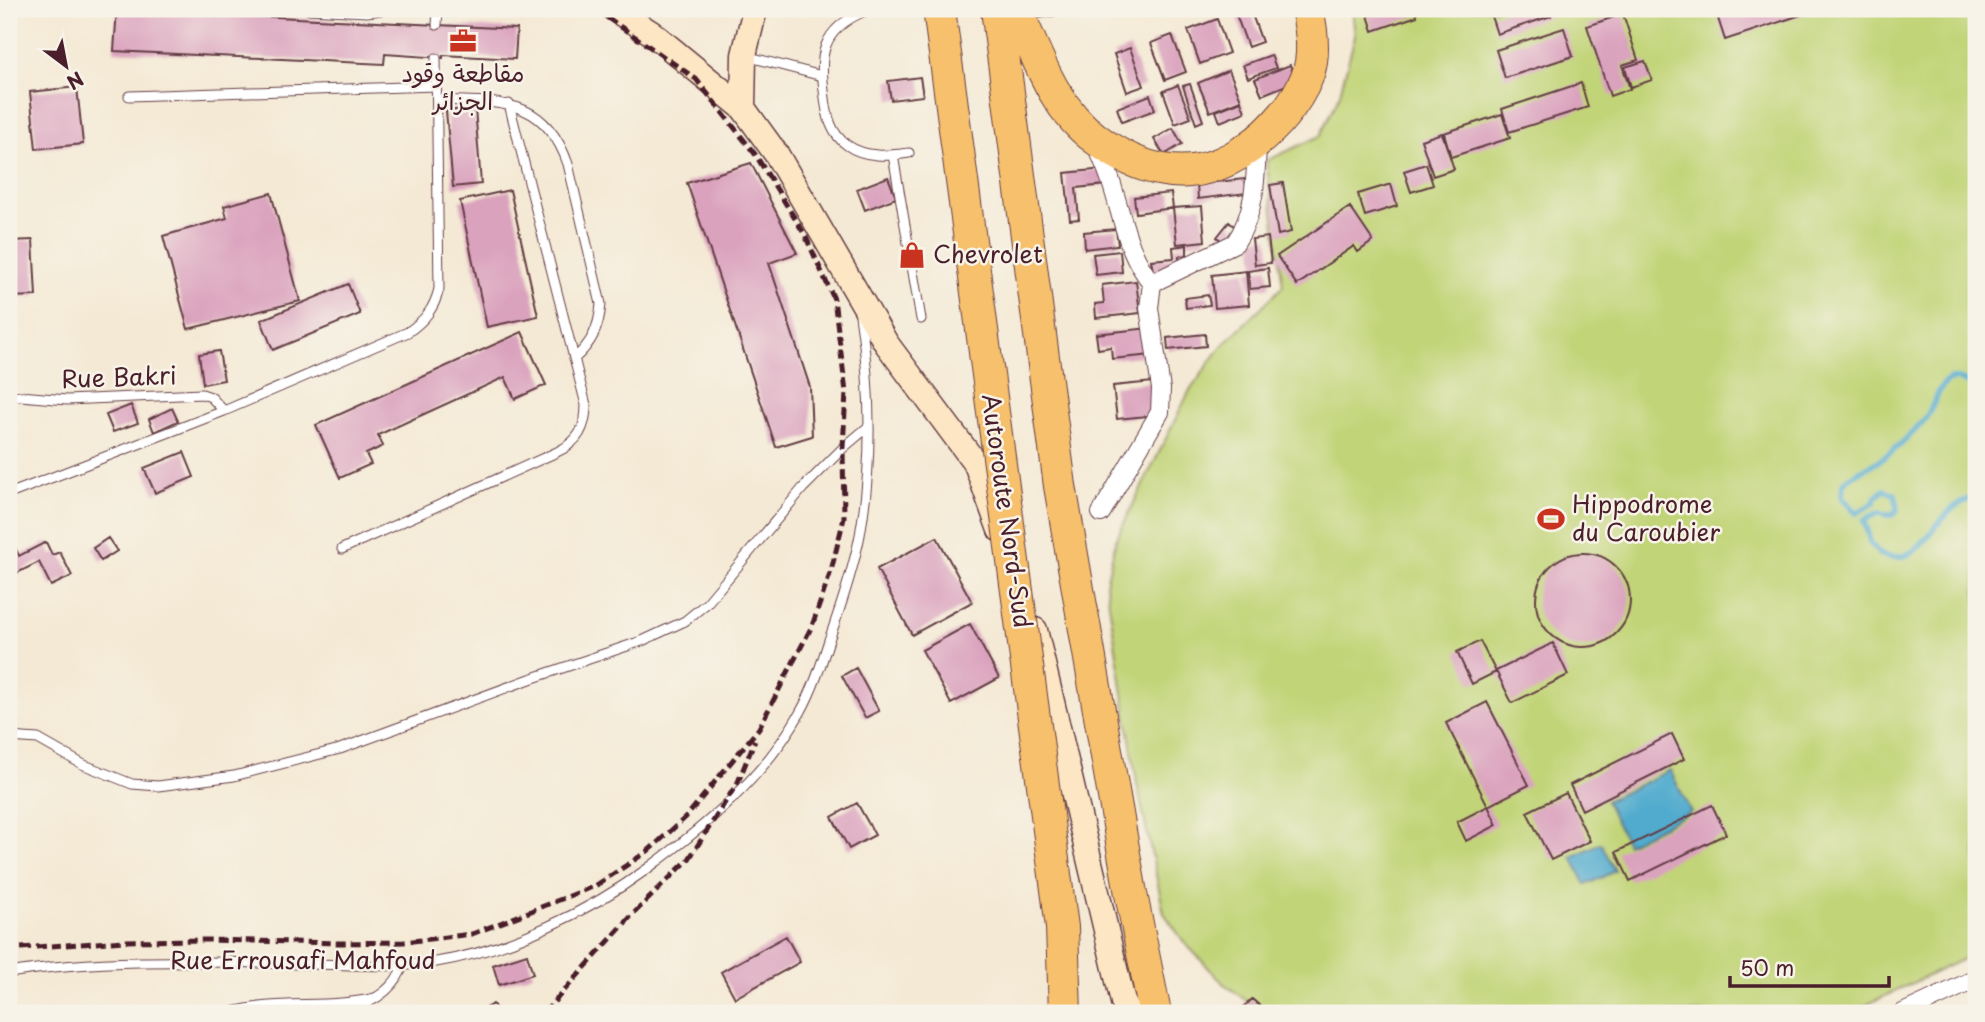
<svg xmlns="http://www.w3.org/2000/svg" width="1985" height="1022" font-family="'Playpen Sans','Playpen Sans Arabic',sans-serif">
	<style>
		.green { fill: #c1d477; stroke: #867a51; stroke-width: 2 }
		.water { fill: #51abce; stroke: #4e657c; stroke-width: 2 }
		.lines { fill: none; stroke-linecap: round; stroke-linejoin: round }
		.stream { stroke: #51abce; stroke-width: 6 }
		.building { fill: #daa2bd }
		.lane-casing { stroke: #643d44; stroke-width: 11 }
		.street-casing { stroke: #643d44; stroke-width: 20 }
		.secondary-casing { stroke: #643d44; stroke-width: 27 }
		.highway-casing { stroke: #643d44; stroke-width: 34 }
		.lane { stroke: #fff; stroke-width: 9 }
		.street { stroke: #fff; stroke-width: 18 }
		.secondary { stroke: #fce6c4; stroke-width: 24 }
		.highway { stroke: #f7c06c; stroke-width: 32 }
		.rail { stroke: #4a1f2b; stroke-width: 5; stroke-dasharray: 10 5; stroke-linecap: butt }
		.highway-bridge-casing { stroke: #643d44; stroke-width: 34; stroke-linecap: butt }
		.highway-bridge { stroke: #f7c06c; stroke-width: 32 }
		.labels { text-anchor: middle; stroke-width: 5; stroke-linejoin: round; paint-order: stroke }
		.poi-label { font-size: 24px; fill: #4a1f2b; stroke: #f7f3e8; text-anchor: start }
		.street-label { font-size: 24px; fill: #4a1f2b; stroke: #f7f3e8 }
	</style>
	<rect width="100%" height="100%" fill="#f7f3e8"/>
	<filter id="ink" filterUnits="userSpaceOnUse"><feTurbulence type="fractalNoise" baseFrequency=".0143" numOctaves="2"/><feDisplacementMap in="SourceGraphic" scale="14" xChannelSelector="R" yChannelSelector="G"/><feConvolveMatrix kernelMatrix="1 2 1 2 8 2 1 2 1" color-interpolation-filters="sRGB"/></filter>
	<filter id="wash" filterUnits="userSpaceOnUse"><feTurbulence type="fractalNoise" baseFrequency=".00686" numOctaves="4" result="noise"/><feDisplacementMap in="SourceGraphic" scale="28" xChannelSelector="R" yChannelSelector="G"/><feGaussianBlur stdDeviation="1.57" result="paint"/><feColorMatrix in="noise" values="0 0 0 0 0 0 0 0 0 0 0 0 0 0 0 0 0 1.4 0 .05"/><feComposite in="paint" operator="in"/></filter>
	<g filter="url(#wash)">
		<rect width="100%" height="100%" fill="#f4e9d4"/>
		<path class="green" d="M1352 9H1976V953L1849 1013H1263L1223 983 1184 942 1164 913 1137 784 1106 584 1116 539 1189 392 1222 346 1283 286 1266 161 1320 136 1339 97 1355 36Z"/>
		<path class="water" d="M1670 770 1691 812 1627 844 1606 801Z
			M1601 843 1615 871 1586 885 1572 857Z"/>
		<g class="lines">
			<path class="stream" d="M1976 404 1970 384C1938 365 1939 403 1924 420 1912 434 1896 450 1880 460 1868 468 1854 472 1843 483L1842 497 1856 513 1874 503 1875 498 1884 490 1895 494 1898 508 1893 515H1885L1880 512 1864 520 1870 542 1879 554C1928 572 1930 507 1976 497"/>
		</g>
		<g id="blocks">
			<path class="building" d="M117 9 517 29 515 59 443 55V58L385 54 384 64 114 51Z
				M1037 9H1053L1054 16 1039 18Z
				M1234 9H1250L1262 42 1248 47Z
				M1366 9H1415L1417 16 1373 31Z
				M1514 9H1549L1551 16 1497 34 1491 16Z
				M1715 9H1819L1725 40Z
				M1623 14 1638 60 1622 65 1630 89 1610 96 1587 26Z
				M1217 19 1229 53 1200 64 1188 30Z
				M1564 28 1573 56 1505 78 1496 50Z
				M1172 35 1186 72 1165 80 1151 43Z
				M1130 48 1144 86 1127 92 1114 54Z
				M1271 55 1276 68 1248 78 1243 65Z
				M1645 61 1652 80 1631 87 1625 67Z
				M1290 65 1296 81 1262 95 1255 79Z
				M1229 70 1241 100 1210 112 1198 83Z
				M920 77 923 96 891 100 888 81Z
				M1581 83 1588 107 1509 132 1502 109Z
				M1190 84 1203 121 1196 124 1183 86Z
				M1178 85 1191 118 1175 124 1163 91Z
				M77 87 83 144 36 149 30 92Z
				M1150 95 1155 110 1122 122 1117 108Z
				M1241 101 1245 112 1220 122 1216 111Z
				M475 108 481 184 453 187 446 111Z
				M1502 114 1510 138 1451 157 1444 133Z
				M1173 128 1182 144 1164 155 1154 139Z
				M1442 133 1454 169 1433 176 1421 140Z
				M751 163 797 253 769 263 810 387 812 436 776 447 687 183Z
				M1426 164 1433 185 1411 192 1404 171Z
				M1104 169 1106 185 1076 188 1079 219 1070 220 1065 173Z
				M888 177 896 198 865 210 857 189Z
				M1245 179 1247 193 1198 199 1197 184Z
				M1283 183 1291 232 1278 235 1270 185Z
				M1391 184 1397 206 1365 216 1358 194Z
				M510 190 538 316 487 327 460 201Z
				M271 193 300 301 188 329 163 236 227 218 224 206Z
				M1171 193 1173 208 1136 213 1134 197Z
				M1202 206 1205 241 1177 244 1173 208Z
				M1350 207 1373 241 1358 252 1354 246 1297 285 1277 256Z
				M1229 222 1241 232 1229 247 1217 237Z
				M1116 229 1118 245 1085 249 1084 232Z
				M1268 237 1271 263 1255 265 1252 239Z
				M33 240 36 296 9 297V241Z
				M1187 245V255L1179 256 1180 268 1153 271 1151 260 1174 258 1173 247Z
				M1120 251 1122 272 1096 275 1093 254Z
				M1268 268 1270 287 1250 289 1248 271Z
				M1246 271 1249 305 1215 308 1212 275Z
				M1136 281 1140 313 1096 318 1095 304 1104 303 1102 285Z
				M348 284 360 314 273 350 261 320Z
				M1208 295 1210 305 1186 308 1185 298Z
				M1149 328 1152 355 1112 359 1111 347 1098 349 1096 334Z
				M522 332 546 385 515 399 505 377 378 435 383 446 366 454 371 464 340 478 316 425Z
				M1205 334 1206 346 1168 350 1167 338Z
				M219 351 224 380 203 384 199 354Z
				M1153 382 1157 415 1117 419 1113 386Z
				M131 405 138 423 113 432 106 415Z
				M172 408 178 421 154 432 149 419Z
				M184 452 194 477 155 493 144 468Z
				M11 515 16 525 9 529V516Z
				M9 534 19 556 46 542 52 555 60 552 72 576 51 586 39 562 9 577Z
				M937 537 972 602 912 635 877 569Z
				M108 538 117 551 101 561 93 548Z
				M1536 600a47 47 0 1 1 94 0a47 47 0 1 1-94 0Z
				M970 624 999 678 951 704 922 650Z
				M1480 641 1496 672 1472 684 1457 652Z
				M1553 643 1568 675 1512 703 1496 671Z
				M856 668 879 711 865 718 842 676Z
				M1487 702 1529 785 1488 806 1446 723Z
				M1672 734 1684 759 1582 810 1570 785Z
				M1566 793 1590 841 1551 860 1527 812Z
				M857 803 875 835 849 849 832 817Z
				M1712 805 1726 834 1630 881 1616 852Z
				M1488 806 1497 825 1466 841 1457 822Z
				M786 936 800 962 735 998 721 972Z
				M527 954 533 974 499 985 493 965Z
				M1252 999 1268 1013H1245L1241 1010Z
				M493 1004 498 1013H476Z"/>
		</g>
	</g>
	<g filter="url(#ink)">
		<use href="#blocks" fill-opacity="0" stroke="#643d44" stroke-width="2"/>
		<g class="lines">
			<defs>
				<path id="lane" d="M308 9 367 12 387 9
					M865 11C820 30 819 55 825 98 827 116 831 134 847 145 865 158 889 156 909 153
					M437 25 438 9
					M746 56 822 76
					M129 96 436 86
					M437 100C498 103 544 95 568 164L601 304C599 328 592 343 574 359
					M893 155 921 319
					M9 395 67 400 202 394 211 397 224 411
					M9 494 224 411 408 332C425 320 434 309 439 289L436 58
					M342 549 557 452C578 442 586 428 586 405L509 104
					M9 737 38 739 82 764 132 784 158 786 234 776 340 749 530 679 642 641 685 621 707 603 803 488 843 448 868 427
					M9 973C107 957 207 962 306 964 349 964 393 969 436 962 507 951 590 911 647 869 707 825 763 778 800 713 813 690 821 665 829 640 841 606 853 571 860 535 873 463 871 387 860 315
					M229 1013C277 999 329 1010 378 997
					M350 1013C372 1000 395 991 403 965"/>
				<path id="street" d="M1096 143C1101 157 1108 170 1112 185 1123 219 1128 255 1152 283L1149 308 1161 389 1160 412 1101 513
					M1152 283 1235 243C1256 213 1256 175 1257 140
					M1903 1013 1976 979"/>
				<path id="secondary" d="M614 9 653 34 743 108 777 155 886 343 976 464 1000 530
					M743 108 744 55 755 9
					M1035 630 1123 1002 1129 1013"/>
				<path id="highway" d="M997 9 1060 486 1131 894 1155 1013
					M1016 9C1037 55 1053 108 1096 139 1116 154 1139 166 1164 170 1223 181 1285 129 1307 77 1315 57 1312 30 1307 9"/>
			</defs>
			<use href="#lane" class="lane-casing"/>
			<use href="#street" class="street-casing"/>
			<use href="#secondary" class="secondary-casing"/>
			<use href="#highway" class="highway-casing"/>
			<use href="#lane" class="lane"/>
			<use href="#street" class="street"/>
			<use href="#secondary" class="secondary"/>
			<use href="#highway" class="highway"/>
			<path class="rail" d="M21 948 124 941 209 940 338 943 404 942 472 934 595 886 648 851 686 817 759 728 812 626 831 571 844 518 843 448 846 392 834 299 805 235 755 154 696 79 595 9
				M544 1013 634 913 689 859 738 782 755 740"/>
			<defs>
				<path id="highway-bridge" d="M939 9 1062 927 1065 1013"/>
			</defs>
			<use href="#highway-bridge" class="highway-bridge-casing"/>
			<use href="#highway-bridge" class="highway-bridge"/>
		</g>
	</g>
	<defs>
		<symbol id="office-bare" viewBox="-9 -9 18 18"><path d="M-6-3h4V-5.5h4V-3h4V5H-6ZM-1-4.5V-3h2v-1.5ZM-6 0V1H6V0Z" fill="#c8321e" stroke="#f7f3e8" stroke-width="2.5" paint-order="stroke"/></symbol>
		<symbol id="shop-bare" viewBox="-9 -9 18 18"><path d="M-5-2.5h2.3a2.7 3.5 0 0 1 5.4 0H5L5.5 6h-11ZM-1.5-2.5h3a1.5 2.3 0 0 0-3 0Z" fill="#c8321e" stroke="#f7f3e8" stroke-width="2.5" paint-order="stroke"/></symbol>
		<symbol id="stadium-bare" viewBox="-9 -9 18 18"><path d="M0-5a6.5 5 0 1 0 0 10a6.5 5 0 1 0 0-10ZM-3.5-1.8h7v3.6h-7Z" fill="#c8321e" stroke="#f7f3e8" stroke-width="2.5" paint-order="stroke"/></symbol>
	</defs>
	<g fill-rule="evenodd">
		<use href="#office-bare" x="444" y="22" width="38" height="38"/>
		<use href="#shop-bare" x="893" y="236" width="38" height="38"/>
		<use href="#stadium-bare" x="1532" y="500" width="38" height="38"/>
	</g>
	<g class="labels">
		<g class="poi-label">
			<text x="463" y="82" text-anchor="middle">مقاطعة وقود<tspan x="463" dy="28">الجزائر</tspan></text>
			<text x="933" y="263">Chevrolet</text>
			<text x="1572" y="513">Hippodrome<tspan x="1572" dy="28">du Caroubier</tspan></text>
		</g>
		<g class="street-label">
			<text transform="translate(119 378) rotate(-2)" y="8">Rue Bakri</text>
			<text transform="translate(1006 511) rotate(82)" y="8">Autoroute Nord-Sud</text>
			<text x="303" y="969">Rue Errousafi Mahfoud</text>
		</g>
	</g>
	<rect width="1985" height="1022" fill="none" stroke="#f7f3e8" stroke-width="35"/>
	<g transform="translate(66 66) rotate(148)" stroke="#f7f3e8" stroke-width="5" paint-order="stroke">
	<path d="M0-5L12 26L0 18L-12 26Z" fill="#4a1f2b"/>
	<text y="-10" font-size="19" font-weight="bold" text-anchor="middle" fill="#4a1f2b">N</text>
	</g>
	<path d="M1730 976v10h159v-10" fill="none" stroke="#4a1f2b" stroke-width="3.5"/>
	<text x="1740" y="976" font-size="21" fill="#4a1f2b" stroke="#f7f3e8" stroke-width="5" paint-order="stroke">50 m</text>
</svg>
